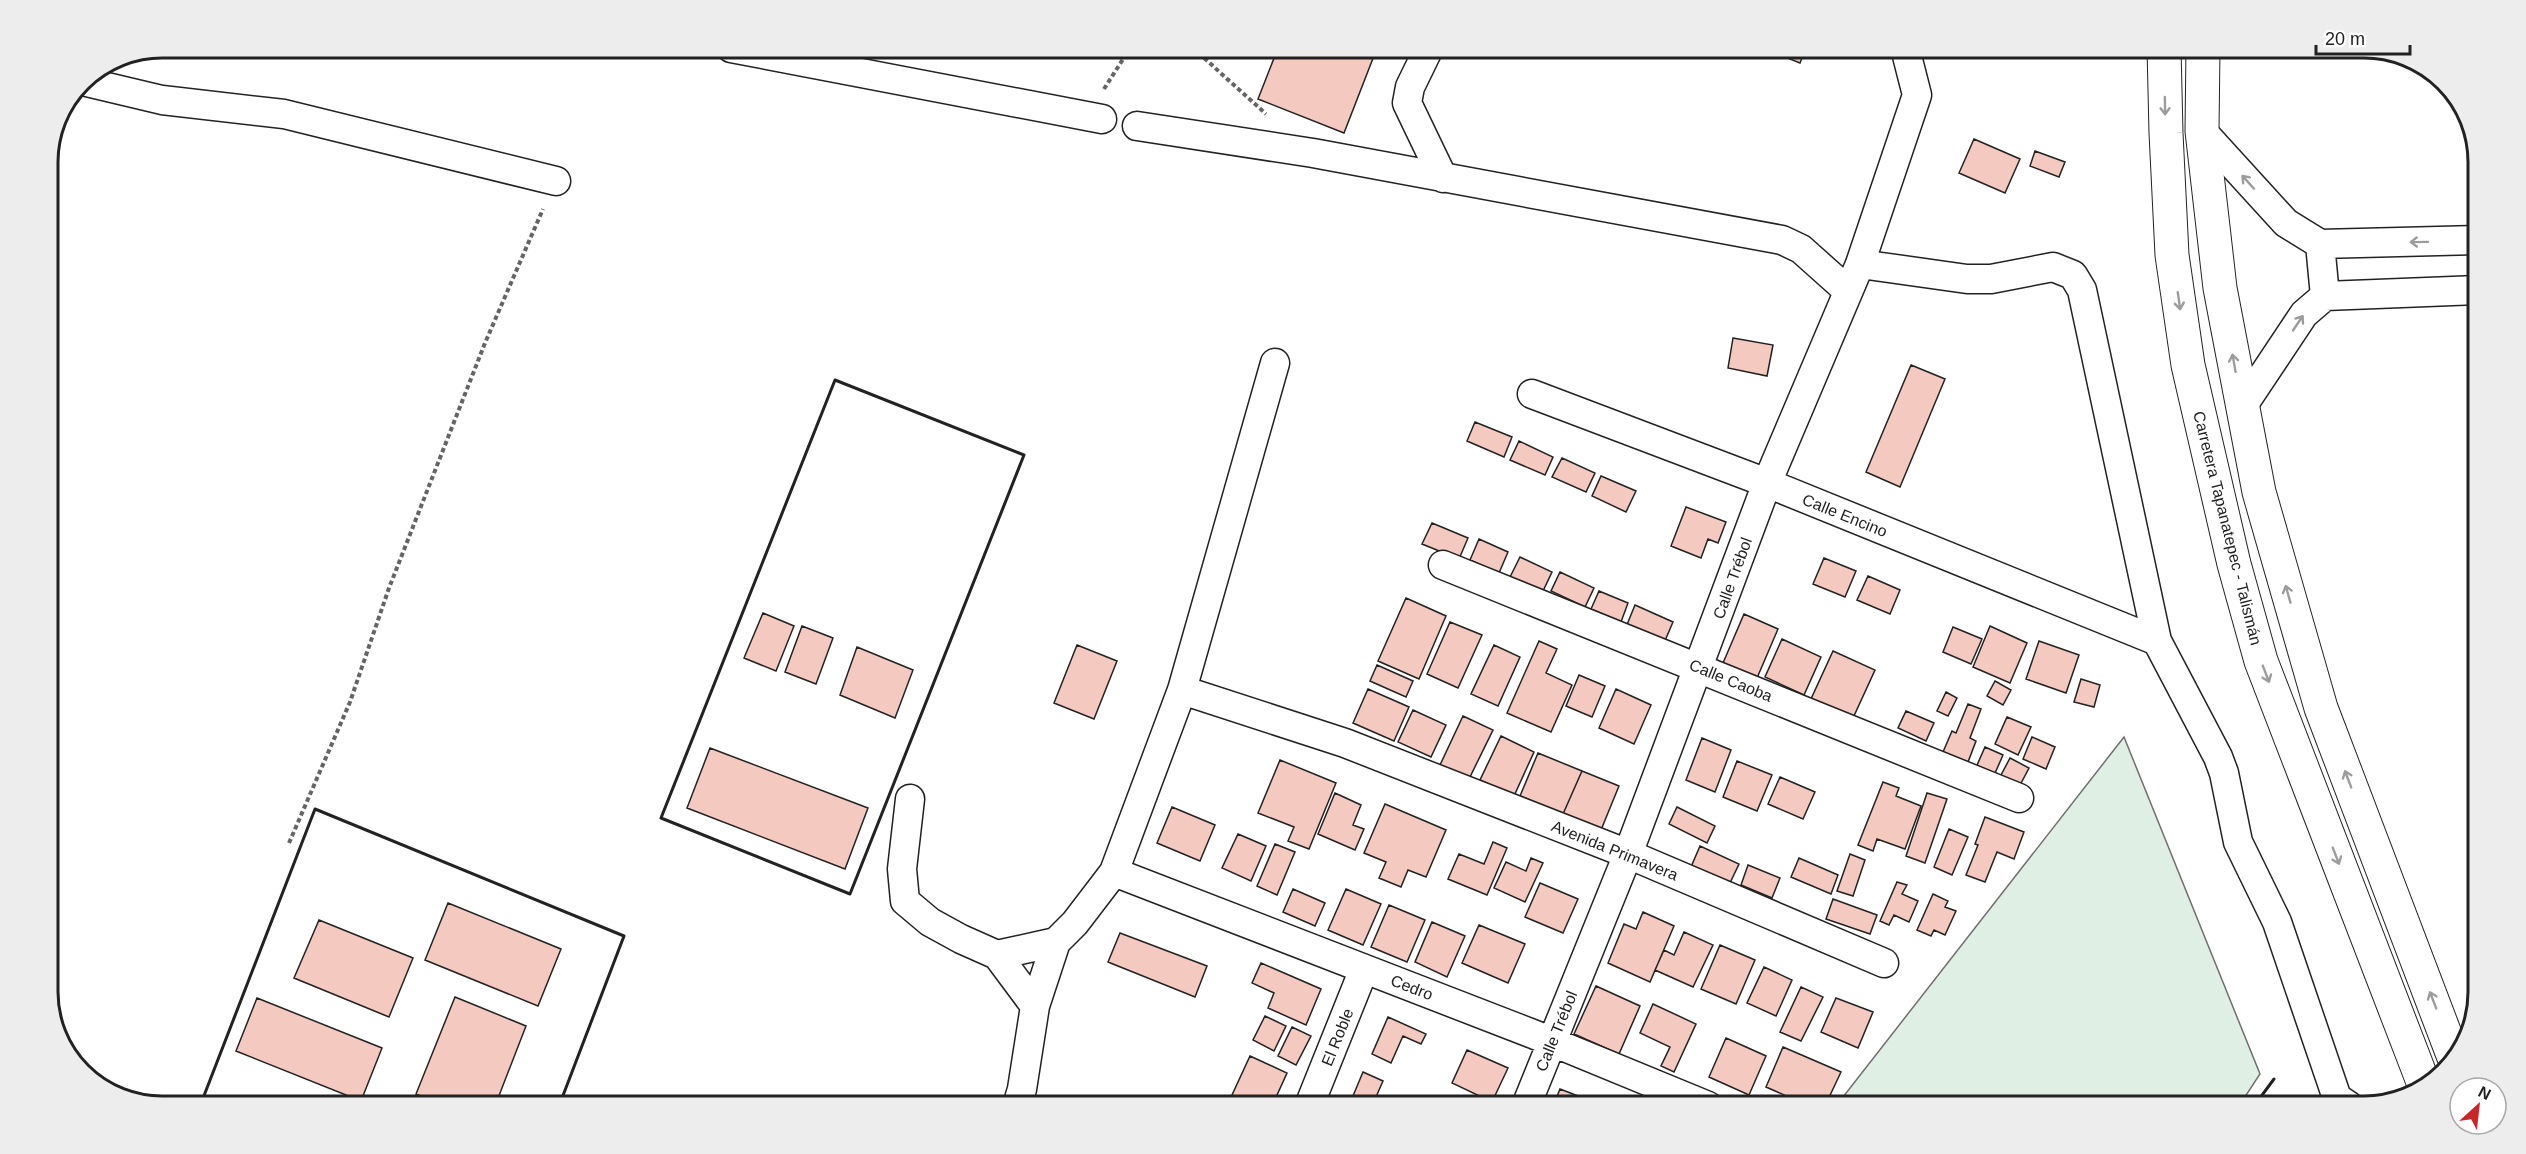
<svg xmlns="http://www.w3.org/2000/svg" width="2526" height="1154" font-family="Helvetica,sans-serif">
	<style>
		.park { fill: #e0efe3; stroke: #6f6f6f; stroke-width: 1.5 }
		.building { fill: #f3c9c0; stroke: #222; stroke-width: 1.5 }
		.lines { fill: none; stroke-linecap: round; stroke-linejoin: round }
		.street-casing { stroke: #222; stroke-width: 31 }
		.highway-casing { stroke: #222; stroke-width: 35 }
		.path { stroke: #646464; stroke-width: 4; stroke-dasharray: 4.5 3; stroke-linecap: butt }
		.street { stroke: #fff; stroke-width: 28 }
		.highway { stroke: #fff; stroke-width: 33 }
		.wall { stroke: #222; stroke-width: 3 }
		.oneway { stroke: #9c9c9c }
		.labels { text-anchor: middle; stroke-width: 4.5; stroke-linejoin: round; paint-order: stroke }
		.street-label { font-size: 16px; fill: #222; stroke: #fff }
		.rim { fill: none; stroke: #222; stroke-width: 3 }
	</style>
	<rect width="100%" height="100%" fill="#fff"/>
	<path class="park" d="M2124 737 2260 1074 2239 1106H1836Z"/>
	<path class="building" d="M1278 48H1377L1344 133 1258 99Z
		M1762 48H1806L1800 63Z
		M1974 139 2020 159 2005 193 1959 173Z
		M2035 151 2065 162 2059 177 2030 166Z
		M1733 338 1773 345 1767 376 1728 368Z
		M1911 365 1945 379 1900 487 1866 472Z
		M1475 422 1512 437 1504 457 1467 441Z
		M1519 441 1553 457 1545 475 1510 460Z
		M1562 458 1595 473 1586 492 1552 477Z
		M1601 476 1636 491 1626 512 1592 496Z
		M1686 507 1726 522 1718 543 1708 539 1701 558 1671 546Z
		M1432 523 1468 538 1459 559 1422 544Z
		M1479 539 1508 552 1499 573 1470 560Z
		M1520 557 1552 572 1543 591 1510 577Z
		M1824 558 1856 571 1845 597 1813 584Z
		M1560 572 1594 588 1585 607 1551 591Z
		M1868 576 1900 590 1890 614 1857 600Z
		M1599 591 1628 603 1621 622 1591 609Z
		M1406 598 1446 616 1419 679 1378 661Z
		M1635 605 1673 622 1664 643 1626 627Z
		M763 613 794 626 776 671 744 658Z
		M1744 614 1778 629 1757 678 1723 663Z
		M1450 622 1482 635 1458 688 1427 674Z
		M802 626 833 638 816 684 785 672Z
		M1990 626 2027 643 2010 683 1973 667Z
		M1953 627 1982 639 1971 664 1943 652Z
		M1782 639 1821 657 1804 695 1765 677Z
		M1539 641 1557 649 1546 673 1572 685 1551 732 1507 713Z
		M2039 641 2079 655 2066 693 2026 679Z
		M1077 645 1117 661 1094 719 1054 703Z
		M1494 645 1520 657 1498 706 1471 694Z
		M857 647 913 670 895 718 840 695Z
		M1833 651 1875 670 1853 718 1811 699Z
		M1377 665 1413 681 1406 697 1370 681Z
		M1579 675 1605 686 1592 717 1566 706Z
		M2081 679 2100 685 2094 707 2074 702Z
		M1995 681 2011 690 2003 705 1987 696Z
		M1368 689 1409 707 1394 741 1353 723Z
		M1616 689 1651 705 1634 744 1599 728Z
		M1946 692 1957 698 1948 716 1937 711Z
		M1968 704 1981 709 1970 738 1976 741 1968 762 1943 752 1952 731 1956 733Z
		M1413 710 1446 725 1431 757 1398 742Z
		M1906 711 1934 723 1926 741 1898 728Z
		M1463 716 1493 730 1469 779 1440 765Z
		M2007 717 2031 727 2018 755 1995 744Z
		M1501 736 1534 752 1514 796 1480 780Z
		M2032 737 2055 747 2046 769 2023 759Z
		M1702 738 1731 750 1715 792 1686 780Z
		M1985 747 2003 755 1992 780 1974 772Z
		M710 748 868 808 845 869 687 808Z
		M1538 753 1582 771 1563 814 1520 796Z
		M2010 758 2029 768 2019 787 2000 777Z
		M1280 760 1336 783 1309 849 1288 841 1294 827 1258 813Z
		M1737 761 1772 775 1757 811 1723 797Z
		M1582 771 1619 786 1601 830 1563 814Z
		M1780 777 1815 792 1803 819 1768 804Z
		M1883 782 1899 788 1896 796 1921 806 1905 849 1877 839 1873 851 1858 845Z
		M1335 793 1361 805 1353 825 1364 829 1355 850 1318 834Z
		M1927 793 1947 799 1925 863 1906 856Z
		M1385 804 1446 830 1426 877 1408 870 1401 887 1379 878 1386 862 1364 853Z
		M1172 807 1215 825 1200 861 1157 843Z
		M1677 807 1715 826 1707 843 1669 824Z
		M1985 817 2024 832 2014 859 1997 852 1985 882 1966 875 1978 845 1975 844Z
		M1949 829 1968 837 1952 875 1934 867Z
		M1238 834 1266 846 1251 881 1222 868Z
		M1493 842 1507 848 1487 895 1448 879 1459 854 1484 864Z
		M1275 844 1295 852 1277 895 1257 886Z
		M1700 846 1739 864 1729 885 1691 867Z
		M1850 854 1865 860 1853 896 1837 891Z
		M1531 858 1543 863 1525 902 1494 888 1506 862 1526 871Z
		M1799 858 1838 875 1831 894 1791 877Z
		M1748 865 1780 878 1772 898 1741 885Z
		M1897 882 1907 885 1902 894 1918 901 1909 922 1894 915 1889 925 1880 921Z
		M1540 883 1578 899 1563 933 1525 917Z
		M1293 889 1325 903 1315 926 1283 912Z
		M1346 889 1381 904 1363 945 1328 930Z
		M1933 894 1948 901 1945 907 1956 911 1945 935 1934 930 1931 936 1917 930Z
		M1833 899 1877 915 1870 934 1826 919Z
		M448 903 561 949 538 1006 425 960Z
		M1389 905 1425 920 1407 962 1371 947Z
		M1643 912 1674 926 1650 982 1608 963 1624 924 1636 929Z
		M319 920 413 958 389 1017 294 978Z
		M1432 922 1465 936 1447 977 1415 962Z
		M1479 925 1525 944 1508 983 1462 963Z
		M1684 932 1713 945 1693 987 1655 970 1664 950 1674 955Z
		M1120 933 1207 966 1195 997 1108 962Z
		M1720 945 1755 960 1736 1004 1701 989Z
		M1261 963 1321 989 1306 1025 1268 1008 1274 993 1252 983Z
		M1764 967 1792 980 1776 1016 1747 1003Z
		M1596 986 1640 1006 1619 1054 1574 1034Z
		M1801 987 1823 997 1801 1041 1780 1032Z
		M455 997 526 1026 495 1106H446L416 1094Z
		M257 998 382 1048 361 1101 236 1051Z
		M1836 998 1873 1012 1858 1048 1821 1032Z
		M1653 1004 1696 1024 1674 1072 1661 1066 1670 1047 1640 1033Z
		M1265 1016 1286 1026 1274 1051 1253 1040Z
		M1388 1017 1426 1034 1421 1044 1403 1036 1391 1063 1372 1054Z
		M1292 1027 1311 1036 1296 1065 1278 1056Z
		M1726 1038 1766 1056 1749 1095 1709 1077Z
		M1783 1047 1841 1072 1825 1106H1809L1766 1087Z
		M1467 1050 1508 1068 1492 1102 1452 1083Z
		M1250 1056 1287 1073 1272 1106H1228L1231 1099 1239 1103 1240 1100 1232 1095Z
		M1363 1072 1383 1081 1372 1106H1357L1350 1103Z
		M1560 1089 1604 1106H1553Z"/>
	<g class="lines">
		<defs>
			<path id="street" d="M731 48 1102 119
				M1429 48 1410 87 1407 103 1443 178
				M82 81 162 100 284 114 556 181
				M1137 126 1313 153 1782 240 1801 249 1848 291
				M2202 131 2286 223 2320 244 2478 240
				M2320 244 2325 296
				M1860 264 1967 279H1991L2053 267 2073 275 2082 290 2157 641 2218 757 2224 773 2238 842 2277 922 2337 1098 2349 1106
				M1532 394 1767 483 2157 641
				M2242 407 2304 314 2325 296 2478 290
				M1443 565 2019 798
				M1182 690 1345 743 1628 854 1884 963
				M910 799 902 869 905 901 930 922 961 939 997 955 1056 942
				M1114 872 1533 1034 1708 1106
				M997 955 1035 1006
				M1017 1106 1022 1089 1035 1006 1056 942 1075 923 1114 872 1182 690 1275 363
				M1309 1106 1364 969
				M1526 1106 1628 854 1767 483 1860 264 1917 95 1905 48"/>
			<path id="highway" d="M2164 48 2166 133 2172 255 2188 365 2234 564 2261 661 2425 1087
				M2203 48 2202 131 2220 288 2259 492 2321 708 2453 1055"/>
		</defs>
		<use href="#street" class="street-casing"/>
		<use href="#highway" class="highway-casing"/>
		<path class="path" d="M1193 48 1266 114
			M1104 89 1125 56 1126 48
			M289 843 350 702 389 588 485 343 543 209"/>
		<use href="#street" class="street"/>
		<use href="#highway" class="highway"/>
		<path class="wall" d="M835 380 1024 455 850 894 661 818Z
			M200 1106 315 809 624 936 559 1106
			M2254 1106 2274 1079"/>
	</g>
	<defs><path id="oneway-shaft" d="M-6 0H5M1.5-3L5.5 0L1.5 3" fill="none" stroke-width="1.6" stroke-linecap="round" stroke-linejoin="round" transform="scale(1.5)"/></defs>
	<g class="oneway">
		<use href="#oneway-shaft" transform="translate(2165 106) rotate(89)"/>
		<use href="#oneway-shaft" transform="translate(2248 182) rotate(-132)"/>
		<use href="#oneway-shaft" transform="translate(2419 242) rotate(179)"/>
		<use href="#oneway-shaft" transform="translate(2179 301) rotate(82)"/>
		<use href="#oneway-shaft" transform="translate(2298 323) rotate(-56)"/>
		<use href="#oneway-shaft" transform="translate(2234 363) rotate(-100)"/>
		<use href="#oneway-shaft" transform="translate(2288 594) rotate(-106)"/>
		<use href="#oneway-shaft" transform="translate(2266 674) rotate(69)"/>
		<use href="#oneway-shaft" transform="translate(2348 779) rotate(-111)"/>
		<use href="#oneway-shaft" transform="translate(2336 856) rotate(69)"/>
		<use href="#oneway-shaft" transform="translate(2433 1000) rotate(-111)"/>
	</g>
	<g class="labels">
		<g class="street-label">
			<text transform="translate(1845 515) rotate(22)" y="6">Calle Encino</text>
			<text transform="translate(2228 528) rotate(76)" y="6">Carretera Tapanatepec - Talismán</text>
			<text transform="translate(1732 578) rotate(-70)" y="6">Calle Trébol</text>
			<text transform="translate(1731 680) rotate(22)" y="6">Calle Caoba</text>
			<text transform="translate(1615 850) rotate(22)" y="6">Avenida Primavera</text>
			<text transform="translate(1412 987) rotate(21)" y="6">Cedro</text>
			<text transform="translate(1556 1031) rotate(-68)" y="6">Calle Trébol</text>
			<text transform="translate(1337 1037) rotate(-68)" y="6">El Roble</text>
		</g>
	</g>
	<path d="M0 0H2526V1154H0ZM162 58H2364A104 104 0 0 1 2468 162V992A104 104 0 0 1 2364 1096H162A104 104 0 0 1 58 992V162A104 104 0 0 1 162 58Z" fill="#ededed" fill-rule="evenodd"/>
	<path class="rim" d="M162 58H2364A104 104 0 0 1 2468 162V992A104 104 0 0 1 2364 1096H162A104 104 0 0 1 58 992V162A104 104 0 0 1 162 58Z"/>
	<g transform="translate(2478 1106) rotate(27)"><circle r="28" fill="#ffffff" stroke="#a7a7a7" stroke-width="1.5"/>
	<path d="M0-4.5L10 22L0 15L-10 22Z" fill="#c62828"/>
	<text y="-9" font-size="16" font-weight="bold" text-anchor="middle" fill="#222222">N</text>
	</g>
	<path d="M2316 45v9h94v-9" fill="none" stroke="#222222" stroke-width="3"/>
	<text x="2325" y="45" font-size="18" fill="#222222" stroke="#ffffff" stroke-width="4.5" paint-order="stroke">20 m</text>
</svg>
